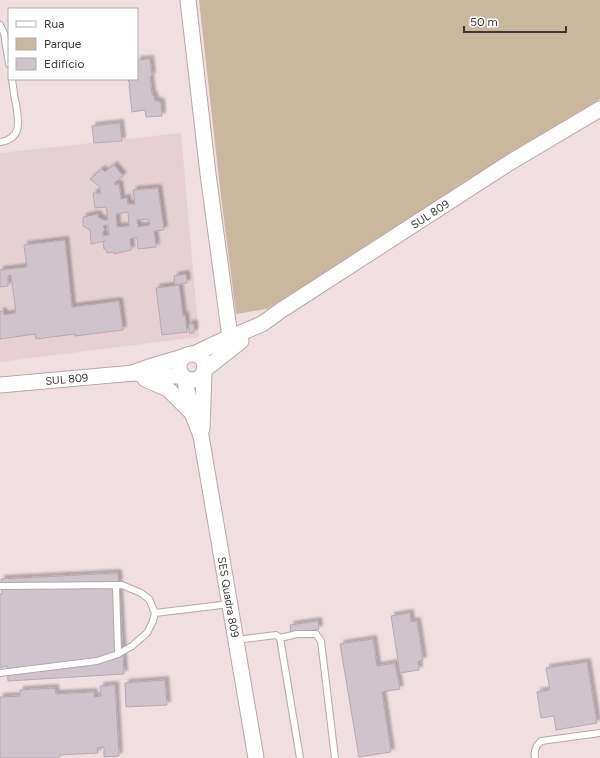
<svg xmlns="http://www.w3.org/2000/svg" width="600" height="758" font-family="Figtree,sans-serif">
	<style>
		.built { fill: #e7d0d3 }
		.green { fill: #cab89d }
		.building { fill: #cfc3cc; stroke: #b4a9b1; fill-rule: evenodd; filter: url(#shadow) }
		.lines { fill: none; stroke-linecap: round; stroke-linejoin: round }
		.service-casing { stroke: #b6a7a9; stroke-width: 8 }
		.tertiary-casing { stroke: #b6a7a9; stroke-width: 17 }
		.service { stroke: #fff; stroke-width: 6 }
		.tertiary { stroke: #fff; stroke-width: 15 }
		.labels { text-anchor: middle; stroke-width: 3.5; stroke-linejoin: round; paint-order: stroke }
		.street-label { font-size: 11px; fill: #3c3637; stroke: #fff }
	</style>
	<defs>
		<filter id="shadow"><feDropShadow dx="3.5" dy="-3.5" stdDeviation="1" flood-color="#0004"/></filter>
	</defs>
	<rect width="100%" height="100%" fill="#efdfe1"/>
	<path class="built" d="M181 133 199 337 0 362V153Z"/>
	<path class="green" d="M199 0H600V99L267 309 236 314 220 188Z"/>
	<path class="building" d="M150 59 152 75 150 77 152 94 154 96 155 101H158L161 103 162 116 146 117 145 110 132 112 129 85H130L128 79H137V60Z
		M120 123 122 141 94 143 92 126Z
		M114 165 123 176 115 182V185L119 184 121 199 127 198 128 204H135L133 190 158 188 164 230 154 231 156 247 138 249 137 237 130 239 131 250 114 254V252L107 253 106 249H104L103 242 105 241 91 244 90 230 83 226V217L98 214V217L103 220H108L106 207 95 208 93 193H100V187L90 179 102 169 105 172ZM128 212 129 226 117 227 116 214ZM149 219 150 225 138 227 137 220ZM104 225H108L109 235 103 236V232L105 229 103 227Z
		M65 240 72 307 119 301 123 330 75 336V334L36 339 35 334 0 339V311L3 312 4 315 16 313 11 275 8 276V286L0 287V270L27 267 24 245Z
		M186 274 187 283 175 285 174 276Z
		M179 285 183 316 185 315 187 332 162 335 156 288Z
		M189 324H194V333H189Z
		M118 573 124 674 8 681 7 666 0 668V594H2L1 579Z
		M410 613 411 622 417 621 423 660 418 661 419 670 400 673 391 616Z
		M318 621 319 629 291 634 290 625Z
		M373 639 377 666 395 663 400 689 382 692 391 752 359 757 340 644Z
		M587 662 597 723 556 730 554 716 541 718 537 692 550 690 546 668Z
		M165 680 167 705 126 707 125 683Z
		M115 685 119 756 104 757V747L97 748 98 753 59 755V758H0V697L20 696V690L55 688 56 694 94 692V697L101 696 100 686Z"/>
	<g class="lines">
		<defs>
			<path id="service" d="M0 25 4 33 9 64
				M0 142C22 139 19 122 16 104 14 96 13 87 12 79
				M116 585 118 654
				M0 586 122 585 141 593 149 599 155 613 153 621 147 633 132 646 118 654 97 661 0 673
				M155 613 230 604
				M280 638 297 634H316L321 641 335 758
				M237 640 276 635 280 638 300 758
				M535 758C534 751 535 747 541 741L600 733"/>
			<g id="tertiary">
				<path d="M188 0 208 174 230 337 233 346"/>
				<path id="s1" d="M194 354 219 342 262 324 280 311 509 163 600 109"/>
				<circle cx="192" cy="367" r="13"/>
				<path d="M204 370 241 341"/>
				<path d="M135 372 149 367 183 357"/>
				<path id="s2" d="M184 378 193 415 201 436 256 758"/>
				<path d="M145 379 168 389 193 414"/>
				<path id="s3" d="M0 385 134 373 160 376H183"/>
				<path d="M202 429 204 372"/>
			</g>
		</defs>
		<use href="#service" class="service-casing"/>
		<use href="#tertiary" class="tertiary-casing"/>
		<use href="#service" class="service"/>
		<use href="#tertiary" class="tertiary"/>
	</g>
	<g class="labels">
		<g class="street-label">
			<text dy="4" stroke="none"><textPath href="#s1" startOffset="275">SUL 809</textPath></text>
			<text dy="4" stroke="none"><textPath href="#s3" startOffset="67">SUL 809</textPath></text>
			<text dy="4" stroke="none"><textPath href="#s2" startOffset="224">SES Quadra 809</textPath></text>
		</g>
	</g>
	<rect x="8" y="8" width="130" height="72" fill="#ffffff" stroke="#b1afaf"/>
	<rect x="16" y="21" width="20" height="6" fill="#ffffff" stroke="#b1afaf"/>
	<text x="44" y="28" font-size="12" fill="#3c3637">Rua</text>
	<rect x="16" y="38" width="20" height="12" fill="#cab89d" stroke="#b1afaf"/>
	<text x="44" y="48" font-size="12" fill="#3c3637">Parque</text>
	<rect x="16" y="58" width="20" height="12" fill="#cfc3cc" stroke="#b1afaf"/>
	<text x="44" y="68" font-size="12" fill="#3c3637">Edifício</text>
	<path d="M464 26v6h102v-6" fill="none" stroke="#3c3637" stroke-width="2"/>
	<text x="470" y="26" font-size="12" fill="#3c3637" stroke="#ffffff" stroke-width="3" paint-order="stroke">50 m</text>
</svg>
